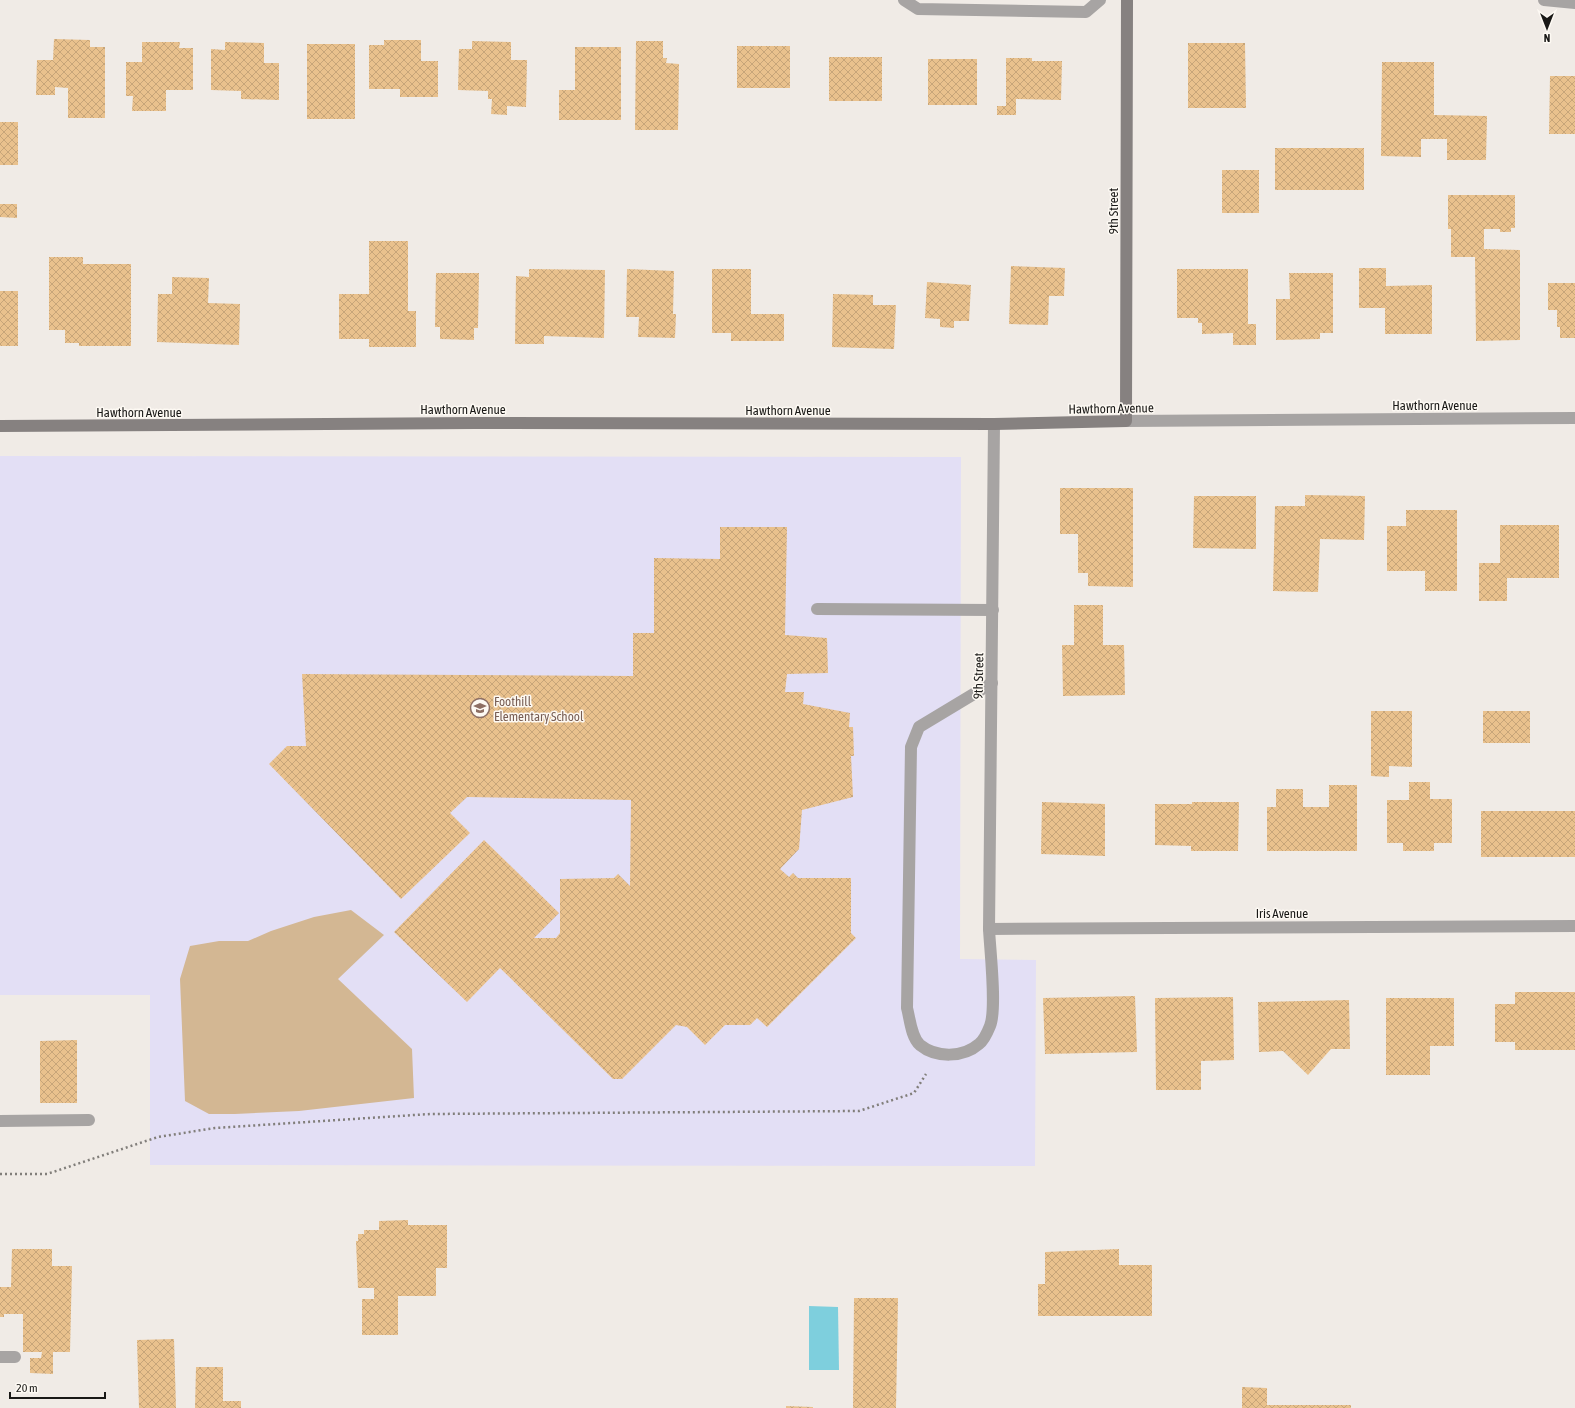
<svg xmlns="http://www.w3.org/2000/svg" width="1575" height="1408" font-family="'Asap Condensed',sans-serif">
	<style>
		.education { fill: #e3dff5 }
		.green { fill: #d3b793 }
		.water { fill: #7ecfdd }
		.building { fill: url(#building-cross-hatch) }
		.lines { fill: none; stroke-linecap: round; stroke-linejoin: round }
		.path { stroke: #817e7a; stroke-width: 2.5; stroke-dasharray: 2 3; stroke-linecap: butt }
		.lane { stroke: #a7a4a3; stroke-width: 12 }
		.street { stroke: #a7a4a3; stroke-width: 12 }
		.secondary { stroke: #868180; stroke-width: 12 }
		.labels { text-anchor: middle; stroke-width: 3; stroke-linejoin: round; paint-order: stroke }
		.street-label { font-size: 13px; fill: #191816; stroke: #fdf9f3 }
		.education-label { font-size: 13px; fill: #785e54; stroke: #fdf9f3; text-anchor: start }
	</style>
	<defs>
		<pattern id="building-cross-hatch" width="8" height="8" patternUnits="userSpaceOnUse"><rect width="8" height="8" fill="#e9c18d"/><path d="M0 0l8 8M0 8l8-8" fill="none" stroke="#c7a579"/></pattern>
	</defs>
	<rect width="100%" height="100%" fill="#f0ebe6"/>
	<path class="education" d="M0 456 961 457 960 959 1036 960 1035 1166 150 1165V995H0Z"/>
	<path class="green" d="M351 910 384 935 338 979 412 1049 414 1098 299 1111 235 1114H209L185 1101 180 979 190 946 219 941H248L271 931 314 917Z"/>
	<path class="water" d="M809 1306 838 1307 839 1370H809Z"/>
	<path class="building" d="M54 39 90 40V47H105V118H68V88L55 87V95H36L37 60H53Z
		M384 40H421V61H438V97H400V89H369V45H384Z
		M472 41 511 42V60H527L526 107 507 106V115L491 114 492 99H488V91L458 90 459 49H472Z
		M636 41H663V58H667L666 63 679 64 678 130H635Z
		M142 42H180L179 48H193V90H166V111H132L133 96H126V62H142Z
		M225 42 264 43V63H279V100L241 99V91L211 90V49L225 50Z
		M1188 43H1245L1246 108H1188Z
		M307 44H355V119H307Z
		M737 46H790V88H737Z
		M575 47H621V120H559V90H575Z
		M829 57H882V101H829Z
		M1006 58H1032V61H1062L1061 100 1016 99V115H997V106H1006Z
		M928 59H977V105H928Z
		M1382 62H1434V115L1487 116 1486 160H1447V139H1421V157L1381 156Z
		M1550 76H1575V134H1549Z
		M0 122H18V165H0Z
		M1275 148H1364V190H1275Z
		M1222 170H1259V213H1222Z
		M1448 195H1515V228H1511V232H1500V229H1484V249L1520 250V340L1476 341 1475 257H1451V229H1448Z
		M0 204H17V218L0 217Z
		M369 241H408V311H416V347H369V339H339V294H369Z
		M49 257H83V264H131V346H79V343H65V330H49Z
		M1011 266 1065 268 1064 296H1049L1048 325 1009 324Z
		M1359 268H1386V286L1432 285V334H1385V308H1359Z
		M529 269 605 270 604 338 544 336V344H515L516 276 529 277Z
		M627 269 674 271 673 314H676L675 338 638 337 639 317H626Z
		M712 269H751V314H784V341H731V333H712Z
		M1177 269H1248V324H1256V345H1233V333L1202 334V323H1198V318H1177Z
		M436 273H479L478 328H474V340L440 339V327H435Z
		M1289 273H1333V333H1320V339L1276 340V299H1290Z
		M172 277 209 278 208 303 240 304 239 345 157 342 158 294H172Z
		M927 282 971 285 969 321H954V328L940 327V319L925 318Z
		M1548 283H1575V338H1560V327H1557V310H1548Z
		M0 291H18V346H0Z
		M833 294 873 295V305H896L894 349 832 347Z
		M1060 488H1133V587L1088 586V573H1078V534H1060Z
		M1305 495 1365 496 1364 540 1320 539 1318 592 1273 591 1275 506H1305Z
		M1194 496H1256V549L1193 548Z
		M1406 510H1457V591H1425V571H1387V526H1406Z
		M1500 525H1559V578H1507V601H1479V563H1500Z
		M720 527H787L785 635 827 638 828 673 787 674 785 692H804L803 704 850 713 849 727H853L854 756H851L853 797 802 810 799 849 780 869 789 877 793 873 798 878H851V933L856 938 767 1027 757 1018 750 1025H725L705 1045 687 1027 676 1025 622 1079H613L500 968 467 1002 394 932 484 840 559 913 534 938H556L560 933V879L614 878 618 874 630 886 631 800 467 797 450 813 470 833 401 899 269 764 287 746H306L302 674 633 676V633H654V558L720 559Z
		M1074 605H1103V645H1124L1125 695 1063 696 1062 645H1074Z
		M1371 711H1412V767L1389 766V777L1371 776Z
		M1483 711H1530V743H1483Z
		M1409 782H1430V799H1452V843H1434V851H1403V843H1387V800H1409Z
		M1329 785H1357V851H1267V807H1276V789H1303V807H1329Z
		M1042 802 1105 804V856L1041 854Z
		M1192 802H1239L1238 851H1191V846L1155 845V804H1192Z
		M1481 811H1575V857H1481Z
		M1515 992H1575V1050H1515V1042H1495V1004H1515Z
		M1135 996 1137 1052 1045 1054 1043 998Z
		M1233 997 1234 1060 1201 1061V1090H1156L1155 998Z
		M1386 998H1454V1046H1430V1075H1386Z
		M1349 1000 1350 1049H1331L1308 1075 1283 1051 1259 1052 1258 1002Z
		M77 1040V1103H40V1041Z
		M408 1220V1225H447V1268H436V1296H398V1335H362V1299H374V1288H358L356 1241H358V1234H364V1230H379V1221Z
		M12 1249H52V1266H72L70 1352H53V1374L30 1373V1358H41L42 1352H23V1314H4V1317H0V1287H11Z
		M1119 1249V1265H1152V1316H1038V1284H1045V1252Z
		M854 1298H898L896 1408H853Z
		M174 1339 176 1408H139L137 1340Z
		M196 1367H223V1401H241V1408H195Z
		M1242 1387 1267 1388V1405H1351V1408H1242Z
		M786 1406 813 1407V1408H786Z"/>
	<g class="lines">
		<path class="path" d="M0 1174H47L158 1137 215 1128 430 1114 859 1111 914 1093 926 1074"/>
		<path class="lane" d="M817 609 993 610
			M989 929C990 950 997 1009 990 1026 988 1031 983 1041 979 1044 963 1058 936 1058 920 1045 911 1037 910 1019 907 1008L911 747 919 727 992 683
			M0 1121 89 1120
			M0 1357H15"/>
		<path class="street" d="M904 0 918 9 1086 12 1100 0
			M1544 0 1575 3
			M1126 421 1575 418
			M994 424 989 929 1575 926"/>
		<path class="secondary" d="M0 426 474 423 994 424 1126 421 1127 0"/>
	</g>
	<defs>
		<symbol id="school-ring" viewBox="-11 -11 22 22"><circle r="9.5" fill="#fdf9f3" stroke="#8d6e63" stroke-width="1.5"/><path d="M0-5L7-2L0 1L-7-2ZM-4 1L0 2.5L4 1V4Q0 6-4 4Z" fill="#8d6e63"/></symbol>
	</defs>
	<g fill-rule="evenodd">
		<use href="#school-ring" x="469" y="697" width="22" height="22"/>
	</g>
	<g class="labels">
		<g class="street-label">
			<text transform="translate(1113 211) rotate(-90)" y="5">9th Street</text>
			<text x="1435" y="410">Hawthorn Avenue</text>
			<text transform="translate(1111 408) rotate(-1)" y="5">Hawthorn Avenue</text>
			<text x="463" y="414">Hawthorn Avenue</text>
			<text x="788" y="415">Hawthorn Avenue</text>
			<text x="139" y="417">Hawthorn Avenue</text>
			<text transform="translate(978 676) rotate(-89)" y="5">9th Street</text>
			<text x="1282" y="918">Iris Avenue</text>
		</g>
		<g class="education-label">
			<text x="494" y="706">Foothill<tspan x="494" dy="15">Elementary School</tspan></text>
		</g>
	</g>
	<g transform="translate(1547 28) rotate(180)" stroke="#fdf9f3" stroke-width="3" paint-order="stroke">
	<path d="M0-3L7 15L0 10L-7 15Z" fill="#191816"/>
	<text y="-6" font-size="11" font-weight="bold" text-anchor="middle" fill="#191816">N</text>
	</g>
	<path d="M10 1392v6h95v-6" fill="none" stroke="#191816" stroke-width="2"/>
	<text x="16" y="1392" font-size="12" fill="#191816" stroke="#fdf9f3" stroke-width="3" paint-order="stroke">20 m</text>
</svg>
